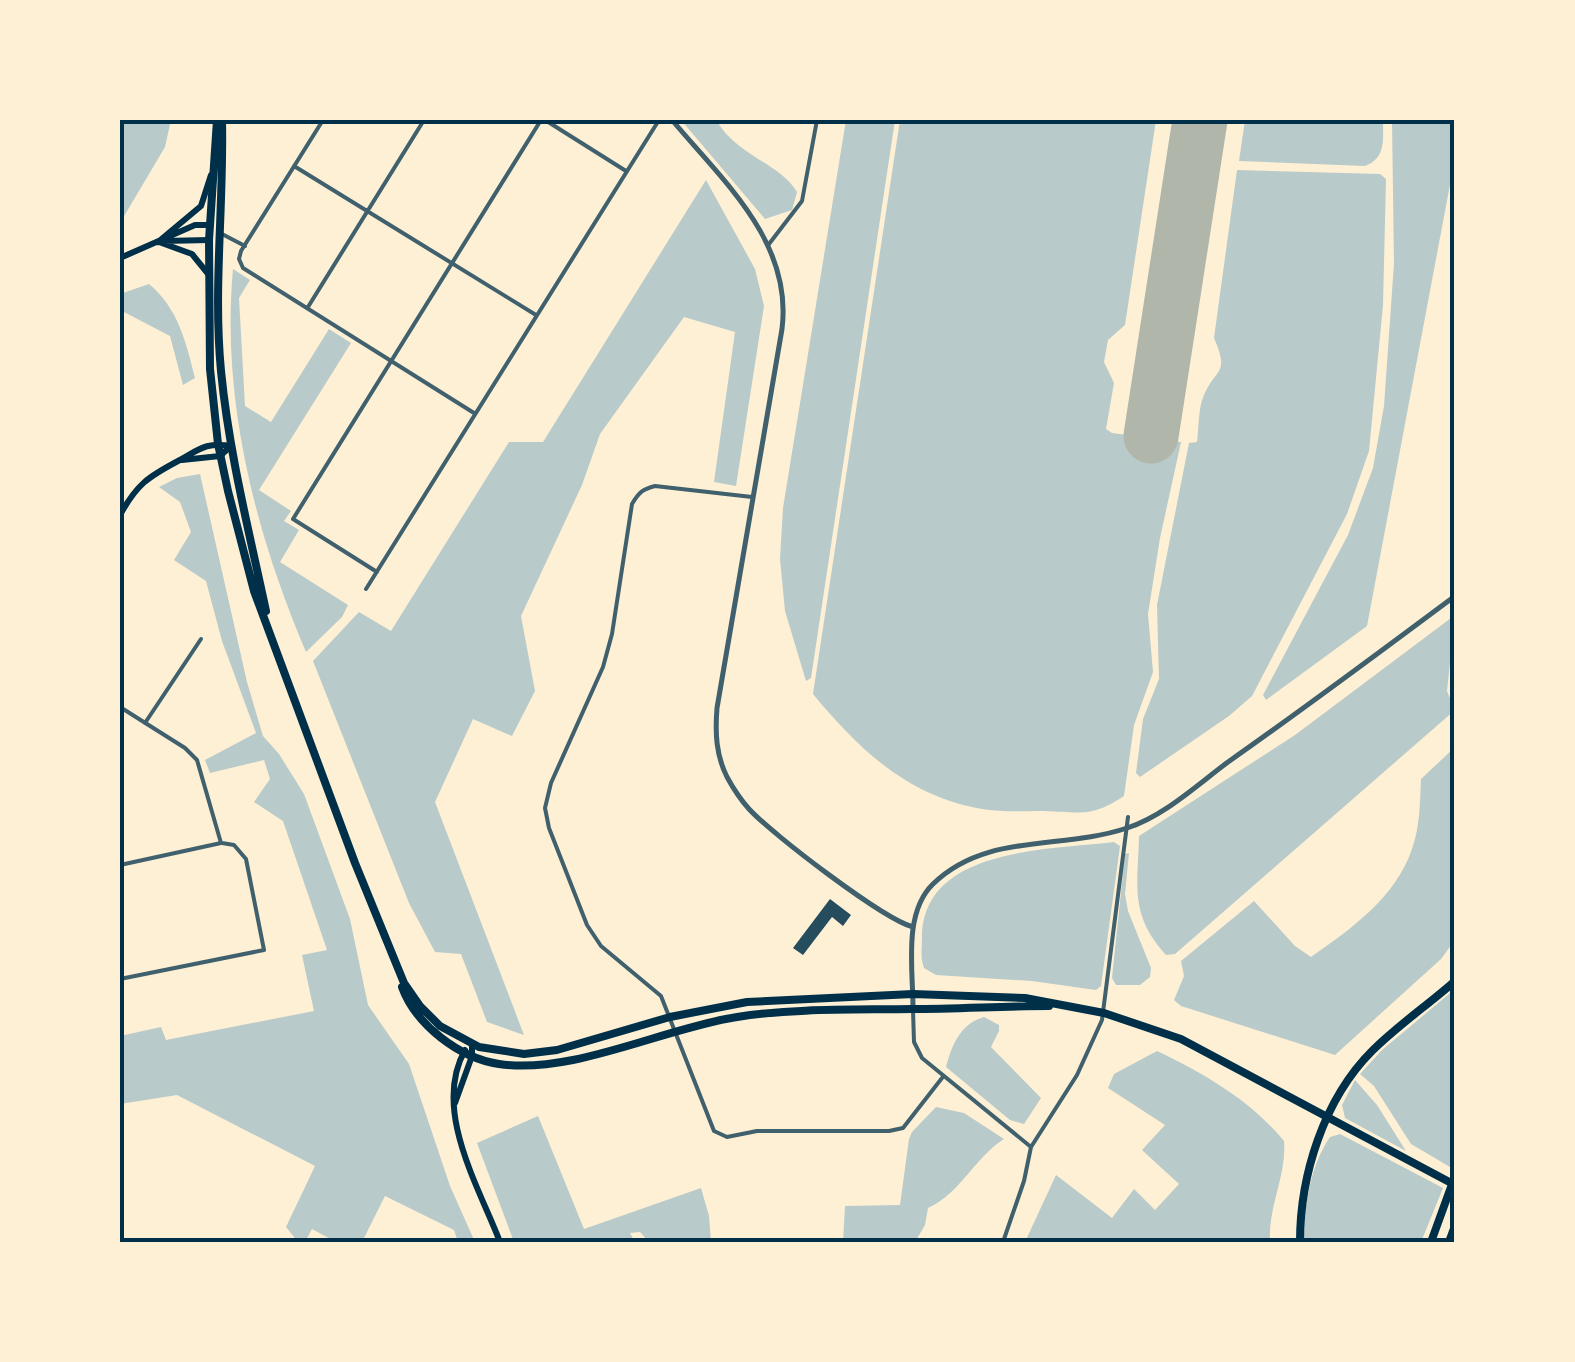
<svg xmlns="http://www.w3.org/2000/svg" width="1575" height="1362" font-family="Spectral,serif">
	<style>
		.green { fill: #b9caca }
		.lines { fill: none; stroke-linecap: round; stroke-linejoin: round }
		.runway { stroke: #b1b6ab; stroke-width: 55 }
		.building { fill: #264d5e }
		.minor { stroke: #3f606c; stroke-width: 4 }
		.tertiary { stroke: #3f606c; stroke-width: 5 }
		.secondary { stroke: #003049; stroke-width: 6 }
		.primary { stroke: #003049; stroke-width: 8 }
		.trunk { stroke: #003049; stroke-width: 8 }
		.neatline { fill: none; stroke: #003049; stroke-width: 4 }
	</style>
	<rect width="100%" height="100%" fill="#fdf0d5"/>
	<path class="green" d="M120 120H171L165 147 120 223Z
		M681 120H716C738 157 780 163 797 192L792 210 765 219Z
		M846 120H895L811 678 806 681 785 611 780 559 783 508Z
		M900 120H1156L1125 325 1108 340 1104 362 1114 383 1106 429 1112 433 1181 442 1160 538 1148 614 1153 672 1134 725 1124 796C1091 818 1081 812 1043 811 1026 811 1007 812 989 810 912 800 860 751 813 694Z
		M1245 120H1383C1383 140 1386 158 1365 166L1239 161Z
		M1392 120H1455V158L1367 626 1266 700 1263 695 1348 535 1373 468 1384 406 1394 263Z
		M1237 170 1380 174 1386 179 1383 305 1369 451 1347 514 1252 696 1229 716 1140 777 1136 773 1143 719 1159 679 1157 605 1189 443 1197 442C1199 428 1198 408 1204 395 1216 367 1230 375 1214 338Z
		M706 180 755 269 764 306 736 486 714 482 735 332 684 317 600 434 582 485 521 616 535 691 512 736 473 719 435 802 524 1035 487 1022 461 954 435 952 409 903 313 661 359 612 391 631 509 442H543Z
		M233 269 250 280 239 298 245 406 271 422 329 329 351 343 259 490 291 511 284 521 299 530 280 562 348 605 342 617 306 652C255 532 221 400 233 269Z
		M149 284C178 308 186 342 195 378L183 385 170 336 124 312 120 313V294Z
		M200 474 247 682 263 736 279 754 304 794 350 919 368 1005 409 1064 450 1186 475 1242H458L454 1230 385 1196 362 1242H336L312 1229 305 1242H298L286 1227 315 1166 177 1095 120 1104V1036L161 1027 166 1040 314 1011 302 955 327 950 283 821 254 802 270 779 264 760 210 773 205 760 256 733 222 641 206 581 174 560 191 532 180 502 159 487 177 478Z
		M1455 615 1447 691 1455 710 1175 954 1166 955C1129 914 1138 887 1139 836L1295 735Z
		M1455 747V940L1441 959 1335 1055 1181 1006 1174 1000 1184 976 1181 961 1254 901 1295 946 1311 957C1350 930 1396 897 1412 849 1420 827 1420 802 1421 779Z
		M1114 842 1120 846 1101 986 1096 990 1032 981 936 975 924 968C920 958 922 948 922 937 923 847 1050 850 1114 842Z
		M1129 853 1125 894 1128 911 1151 968 1150 977 1140 985H1116L1112 978 1125 854Z
		M1455 989V1153L1450 1167 1411 1144 1374 1086 1360 1074 1382 1050Z
		M984 1017 999 1025V1031L991 1047 1041 1098 1024 1124 1010 1120 946 1067C952 1045 960 1024 984 1017Z
		M1157 1051C1205 1074 1250 1100 1284 1141 1287 1175 1268 1205 1270 1242H1129L1125 1238 1122 1242H1025L1056 1175 1112 1218 1134 1189 1155 1210 1179 1184 1142 1150 1165 1125 1108 1088 1114 1074Z
		M1355 1080 1377 1105 1406 1151 1345 1118 1342 1105Z
		M936 1107 964 1113 1004 1139C974 1158 961 1193 928 1208L925 1225 915 1242H843L845 1206 900 1205 909 1139 912 1132Z
		M538 1116 584 1229 701 1188 709 1216 711 1242H649L640 1232 630 1233 635 1242H514L477 1143Z
		M1340 1134 1443 1188 1421 1242H1304C1304 1207 1310 1166 1330 1137Z"/>
	<g class="lines">
		<path class="runway" d="M1151 436 1200 120"/>
	</g>
	<path class="building" d="M830 899 851 915 843 926 832 917 803 955 793 948Z"/>
	<g class="lines">
		<path class="minor" d="M323 120 241 251 239 259 243 268 474 413
			M545 120 626 171
			M294 166 536 315
			M222 234 245 246
			M769 244 802 201 817 120
			M308 307 424 120
			M752 497 655 486C643 489 639 492 632 504L612 634 603 667 551 783 545 808 549 828 587 925 601 946 661 996 714 1131 727 1137 757 1131H889L903 1128 942 1078
			M377 572 293 519 541 120
			M366 589 659 120
			M120 707 185 748 197 760 221 843 120 865
			M145 723 201 639
			M120 979 264 950 246 859 234 845 222 843
			M913 1010 914 1042 922 1058 1031 1147
			M1003 1242 1024 1181 1031 1147 1077 1075 1102 1020 1128 817"/>
		<path class="tertiary" d="M672 120C723 181 793 242 782 329L717 708C715 733 716 755 727 777 733 788 740 799 749 809 772 834 883 919 913 927
			M913 1008C913 969 903 913 933 884 986 832 1062 850 1127 828 1164 816 1197 785 1228 762 1305 708 1380 652 1455 596"/>
		<path class="secondary" d="M164 241 209 240
			M158 242 201 206 211 175
			M159 242 192 254 209 275
			M120 258 195 225H210
			M182 460 220 456 231 446
			M120 515C137 484 148 477 178 461 200 449 205 442 232 446
			M465 1050C432 1109 478 1185 500 1242
			M455 1103 472 1056V1044"/>
		<path class="primary" d="M217 120 209 240 210 369 218 444 228 491 254 591 355 863 404 983 420 1006 440 1026 479 1047 524 1054 557 1050 670 1017 747 1002 913 994 1025 998 1104 1013 1181 1039 1455 1185
			M222 120C224 204 213 288 221 371 229 453 249 531 266 611
			M402 987C416 1025 459 1058 499 1064 572 1075 664 1028 737 1017 795 1008 854 1010 912 1009 958 1009 1004 1006 1049 1006"/>
		<path class="trunk" d="M1300 1242C1300 1175 1324 1099 1372 1051 1398 1025 1428 1005 1455 981
			M1431 1242 1455 1176
			M1449 1242 1455 1226"/>
	</g>
	<rect width="1575" height="1362" fill="none" stroke="#fdf0d5" stroke-width="245"/>
	<rect x="122" y="122" width="1330" height="1118" class="neatline"/>
</svg>
